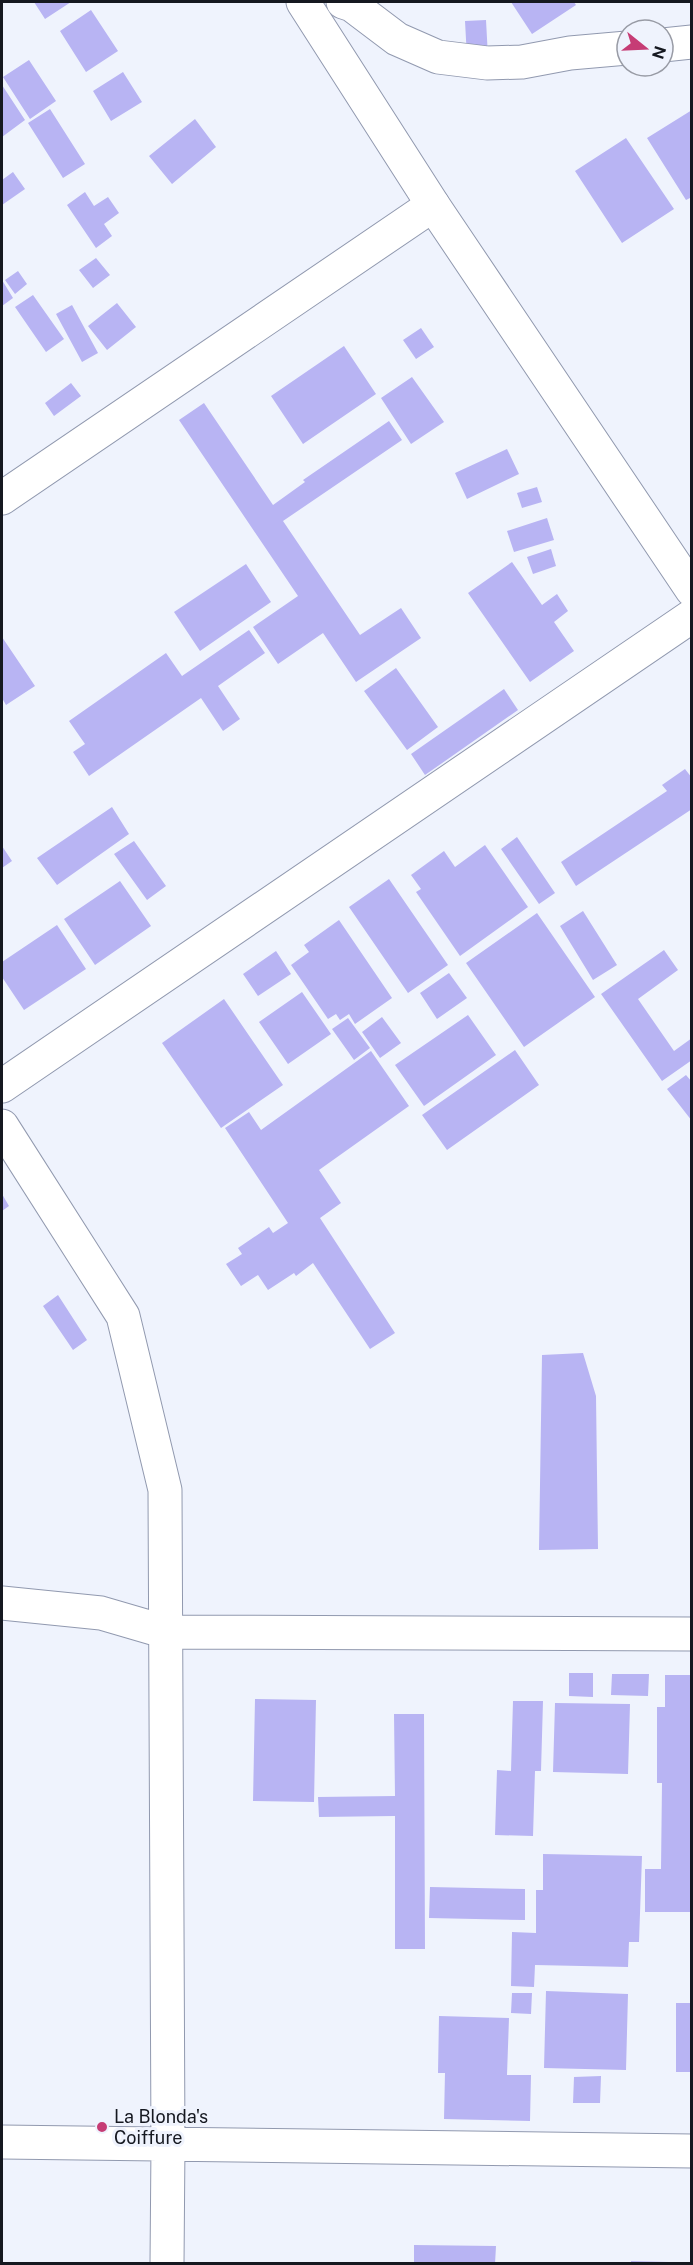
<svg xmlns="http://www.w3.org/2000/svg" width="693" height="2265" font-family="'Public Sans',sans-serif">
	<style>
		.building { fill: #b8b4f3 }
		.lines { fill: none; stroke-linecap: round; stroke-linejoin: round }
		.street-casing { stroke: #9199af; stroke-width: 35 }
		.secondary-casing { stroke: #9199af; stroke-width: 35 }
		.street { stroke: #fff; stroke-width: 33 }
		.secondary { stroke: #fff; stroke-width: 33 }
		.poi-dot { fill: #c63c75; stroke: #eff3fd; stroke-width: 2 }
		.labels { text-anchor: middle; stroke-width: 6; stroke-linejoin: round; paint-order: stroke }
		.poi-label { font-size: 18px; fill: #151820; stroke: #eff3fd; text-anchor: start }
	</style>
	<rect width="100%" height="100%" fill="#eff3fd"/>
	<path class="building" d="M34 2H71L45 19Z
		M511 2H574L576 5 532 34Z
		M91 10 118 51 86 72 60 31Z
		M486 20 488 57 467 58 465 21Z
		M29 60 56 101 30 119 3 77Z
		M123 72 142 102 111 121 93 91Z
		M2 85 25 120 2 137Z
		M50 109 85 164 63 178 28 123Z
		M692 110V197L686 200 647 138Z
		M195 119 216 147 172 184 149 156Z
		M626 138 674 209 622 243 575 171Z
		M13 172 25 189 2 205V180Z
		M85 192 94 206 108 197 119 213 104 224 112 236 96 248 67 205Z
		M96 258 110 275 93 288 79 270Z
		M18 271 27 284 15 294 5 280Z
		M2 280 13 298 2 306Z
		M33 295 64 339 46 352 15 307Z
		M117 303 136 327 107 350 88 326Z
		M72 305 98 353 82 362 56 314Z
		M421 328 434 347 416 359 403 340Z
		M344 346 376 394 303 444 271 396Z
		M412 377 444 422 411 444 381 398Z
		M71 383 81 396 54 416 45 403Z
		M204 403 273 505 305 482 303 480 389 421 402 440 283 521 360 635 401 608 421 638 356 682 323 633 278 664 253 627 298 596 179 420Z
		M507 449 519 474 467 499 455 473Z
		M537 487 542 502 522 508 517 493Z
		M547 518 554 540 514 552 507 531Z
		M551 549 556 566 533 574 527 557Z
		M512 562 542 605 557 594 568 611 554 622 574 651 530 682 468 593Z
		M246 564 271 602 200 651 174 612Z
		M249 630 265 653 218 686 240 719 223 731 201 698 89 776 73 752 85 744 69 721 166 653 182 676Z
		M2 637 35 686 6 705 2 698Z
		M396 668 438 727 407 750 364 691Z
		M504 689 518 710 425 775 411 754Z
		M685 769 692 778V809L576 886 561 862 667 791 662 785Z
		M112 807 129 834 57 885 37 858Z
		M517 837 555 893 539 904 501 849Z
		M134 841 166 886 147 900 114 854Z
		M485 845 528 907 460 956 416 892 421 889 411 875 444 851 455 867Z
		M2 846 12 861 2 868Z
		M389 879 448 965 408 993 349 907Z
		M120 881 151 926 95 965 64 919Z
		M583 911 617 965 593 980 560 926Z
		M537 913 595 997 524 1047 466 963Z
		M339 920 392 998 355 1024 349 1014 340 1020 336 1014 328 1019 291 965 309 952 304 945Z
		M57 925 86 969 24 1010 2 977V962Z
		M664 950 678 970 638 999 674 1051 692 1038V1060L662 1081 601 994Z
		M276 951 291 974 258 996 243 974Z
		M449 973 467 998 437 1019 420 993Z
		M302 992 331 1034 288 1064 259 1022Z
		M224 999 283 1085 221 1128 162 1043Z
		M468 1015 496 1055 424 1106 395 1065Z
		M382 1017 401 1043 380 1058 362 1032Z
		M348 1018 370 1048 354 1060 332 1029Z
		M515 1050 539 1085 447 1150 422 1115Z
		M371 1051 409 1106 319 1170 341 1203 320 1218 395 1333 370 1349 313 1263 296 1276 294 1273 268 1290 258 1275 241 1286 226 1264 242 1254 238 1248 269 1227 273 1233 288 1223 225 1128 249 1112 261 1130Z
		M686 1075 692 1082V1121L667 1089Z
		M2 1194 9 1206 2 1211Z
		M58 1295 87 1340 73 1350 43 1306Z
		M583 1353 596 1396 598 1549 539 1550 542 1355Z
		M569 1673H593V1697L569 1696Z
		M612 1674H649L648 1696 611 1695Z
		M665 1675H692V1912H645V1869H661L662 1783H657V1707H665Z
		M255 1699 316 1700 314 1802 253 1801Z
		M513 1701H543L541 1771H535L533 1836 495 1835 497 1770 511 1771Z
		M555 1703 630 1704 628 1774 553 1772Z
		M394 1714H424L425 1949H395V1816L319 1817 318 1797 395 1796Z
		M543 1854 642 1856 639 1942H629L628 1967 535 1965 534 1987 511 1986 512 1932 536 1933V1890H543Z
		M430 1887 525 1889V1920L429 1918Z
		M546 1991 628 1994 626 2070 544 2068Z
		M512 1993H532L531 2014 511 2013Z
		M676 2003H692V2072H676Z
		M439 2016 509 2018 507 2075H531L530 2121 444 2119 445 2073H438Z
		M601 2076 600 2103H573L574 2077Z
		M414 2245 496 2246 495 2264H414Z
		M631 2261 669 2262V2264H631Z"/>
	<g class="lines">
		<defs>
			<path id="street" d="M343 2 352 5 397 39 438 57 487 63 522 62 570 53 627 48
				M663 45 692 42
				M2 498 433 205
				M2 1086 692 616
				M2 1126 123 1316 165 1490 168 2144 167 2264
				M2 1603 101 1613 166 1632 692 1634
				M2 2142 692 2151"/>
			<path id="secondary" d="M303 2 433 205 692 590"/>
		</defs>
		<use href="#street" class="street-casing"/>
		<use href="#secondary" class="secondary-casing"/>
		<use href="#street" class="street"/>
		<use href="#secondary" class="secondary"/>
	</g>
	<circle class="poi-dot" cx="102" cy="2127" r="6"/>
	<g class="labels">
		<g class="poi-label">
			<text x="114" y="2123">La Blonda's<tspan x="114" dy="21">Coiffure</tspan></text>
		</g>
	</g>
	<rect width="693" height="2265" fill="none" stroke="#151820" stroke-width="6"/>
	<g transform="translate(645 48) rotate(108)"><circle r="28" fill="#eff3fd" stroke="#989ba5" stroke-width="1.5"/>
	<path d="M0-4.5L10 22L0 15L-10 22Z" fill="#c63c75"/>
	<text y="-9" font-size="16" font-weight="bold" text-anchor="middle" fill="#151820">N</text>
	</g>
</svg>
